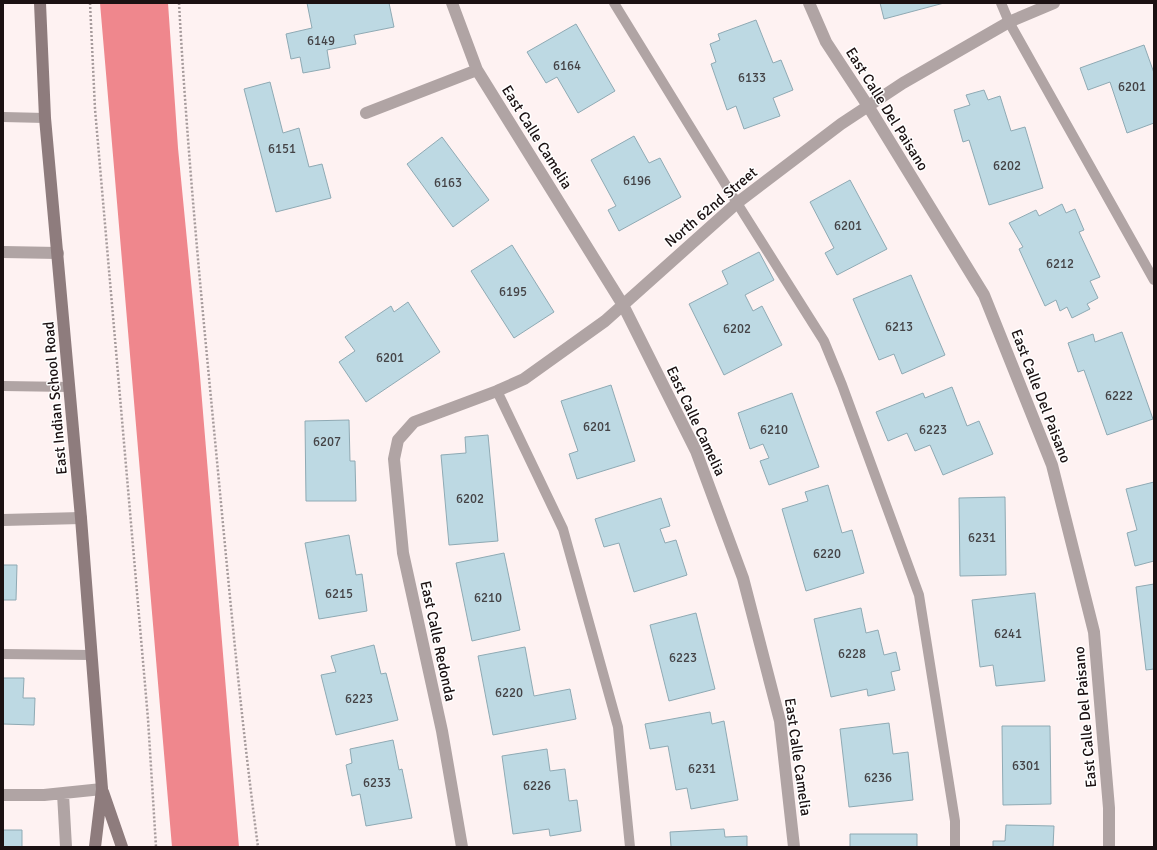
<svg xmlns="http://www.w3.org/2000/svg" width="1157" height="850" font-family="Signika,sans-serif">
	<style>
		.water { fill: #ef878d }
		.building { fill: #bdd9e3; stroke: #8faab4 }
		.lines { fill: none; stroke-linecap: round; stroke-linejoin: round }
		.path { stroke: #a69b9c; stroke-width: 2.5; stroke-dasharray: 2 2; stroke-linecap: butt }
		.lane { stroke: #b0a4a4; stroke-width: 10 }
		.street { stroke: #b0a4a4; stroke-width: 12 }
		.secondary { stroke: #8e7c7d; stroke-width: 12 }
		.labels { text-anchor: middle; stroke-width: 3; stroke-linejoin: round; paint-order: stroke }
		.number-label { font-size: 13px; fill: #444346 }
		.street-label { font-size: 15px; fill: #1b1112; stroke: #fff }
	</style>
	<rect width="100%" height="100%" fill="#fef2f2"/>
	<path class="water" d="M100 3H168L178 148 199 364 239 847H172Z"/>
	<path class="building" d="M307 3H389L394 27 354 35 356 44 327 50 330 68 303 73 300 57 291 59 286 34 312 28Z
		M880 3H944L884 19Z
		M756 20 773 63 781 60 793 90 773 98 780 116 744 129 736 106 727 110 711 64 716 62 710 44 720 40 718 34Z
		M576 24 615 91 578 113 557 77 546 83 527 52Z
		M1144 45 1154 73V123L1127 133 1110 82 1088 90 1080 68Z
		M270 82 283 133 299 128 309 167 322 164 331 198 276 212 244 89Z
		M984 90 988 100 1000 96 1011 131 1025 127 1043 188 989 205 969 140 963 142 954 110 970 105 966 95Z
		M634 136 649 163 660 158 681 197 619 231 608 210 616 206 591 160Z
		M442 137 489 200 453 227 407 164Z
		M850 180 887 249 837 275 825 253 834 248 810 202Z
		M1062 204 1066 213 1075 209 1084 230 1079 232 1100 277 1090 281 1098 298 1087 304 1090 309 1072 318 1067 307 1060 311 1056 300 1045 306 1019 249 1023 247 1009 223 1036 210 1039 216Z
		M512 245 554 312 514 338 471 271Z
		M759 252 774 280 745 295 753 311 762 306 782 345 724 375 689 304 728 284 722 271Z
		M911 275 945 355 902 374 894 354 879 360 853 299Z
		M408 302 440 352 366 402 339 362 355 351 345 337 391 306 394 312Z
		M1122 332 1153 419 1107 435 1084 370 1078 372 1068 343 1093 334 1095 342Z
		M611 385 635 461 577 479 569 454 578 451 561 401Z
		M952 387 967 426 979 421 993 454 943 475 930 445 915 451 907 433 888 441 876 412 923 393 925 398Z
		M792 393 819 467 769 485 760 461 769 458 763 444 750 449 738 413Z
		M349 420 350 461H355L356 501H306L305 421Z
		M488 435 498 541 449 545 441 455 466 453 465 437Z
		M1154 482V561L1135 566 1127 533 1137 530 1126 489Z
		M828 485 842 533 852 530 864 573 806 591 782 509 808 501 805 492Z
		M1005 497 1006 575 960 576 959 498Z
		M661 498 670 526 660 529 665 543 676 540 687 575 634 592 619 543 604 547 595 519Z
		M349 535 356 575 362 574 367 611 319 619 305 543Z
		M504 553 520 630 472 641 456 563Z
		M3 565H17L16 600H3Z
		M1154 584V669L1146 670 1136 587Z
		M1035 593 1045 681 996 686 993 665 980 667 972 600Z
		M861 608 866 633 878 630 884 655 896 652 900 670 891 672 895 690 868 696 867 689 831 697 814 619Z
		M696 613 715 689 669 701 650 625Z
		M374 645 381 674 386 673 398 720 336 735 321 675 336 672 331 656Z
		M525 647 534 696 570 689 576 719 493 735 478 656Z
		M3 678H24L23 698H35L34 725 3 724Z
		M710 712 712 724 724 721 738 800 691 809 687 788 676 790 668 746 650 749 645 724Z
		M889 723 893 754 908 752 913 800 849 807 840 729Z
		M1002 726H1050L1051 804 1003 805Z
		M393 740 399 770 402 769 412 818 366 826 360 794 352 796 346 765 352 763 350 749Z
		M547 749 550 771 565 769 569 801 577 800 581 831 550 836 549 829 513 834 502 756Z
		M1006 825 1054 826 1053 847H993V841H1005Z
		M724 829 725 837 747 836V847H671L670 832Z
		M3 830H22V847H3Z
		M850 834H917V847H850Z"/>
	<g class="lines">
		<path class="path" d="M90 3 95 109 148 719 156 847
			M179 3C187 149 201 295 215 440 228 576 240 712 258 847"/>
		<path class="lane" d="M614 3 737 203 824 341 842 385 919 595 955 821V847
			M1001 3 1009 22 1154 280
			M3 117 45 118
			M3 386 70 387
			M497 391 563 529 618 727 630 847
			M3 654 92 655"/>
		<path class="street" d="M452 3 477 70 623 305 696 451 743 578 780 721 794 847
			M809 3 826 42 868 106 984 295 1052 465 1094 632 1109 808V847
			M366 113 477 70
			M3 252 58 253
			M3 520 81 518
			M63 794 66 847
			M3 795H44L102 789
			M462 847 442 731 403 553 394 459 398 440 414 422 497 391 524 379 605 321 737 203 841 124 903 83 1009 22 1054 3"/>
		<path class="secondary" d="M40 3 45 118 81 518 102 789 95 847
			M103 792 122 847"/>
	</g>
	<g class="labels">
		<g class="number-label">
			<text x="321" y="45">6149</text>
			<text x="567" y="70">6164</text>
			<text x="752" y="82">6133</text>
			<text x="1132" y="91">6201</text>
			<text x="282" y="153">6151</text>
			<text x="1007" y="170">6202</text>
			<text x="637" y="185">6196</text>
			<text x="448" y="187">6163</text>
			<text x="848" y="230">6201</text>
			<text x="1060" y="268">6212</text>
			<text x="513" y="296">6195</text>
			<text x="899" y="331">6213</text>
			<text x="737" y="333">6202</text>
			<text x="390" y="362">6201</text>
			<text x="1119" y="400">6222</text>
			<text x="597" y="431">6201</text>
			<text x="774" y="434">6210</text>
			<text x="933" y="434">6223</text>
			<text x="327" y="446">6207</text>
			<text x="470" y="503">6202</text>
			<text x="982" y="542">6231</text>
			<text x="827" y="558">6220</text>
			<text x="339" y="598">6215</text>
			<text x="488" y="602">6210</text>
			<text x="1008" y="638">6241</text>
			<text x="852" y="658">6228</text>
			<text x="683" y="662">6223</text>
			<text x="509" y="697">6220</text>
			<text x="359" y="703">6223</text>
			<text x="1026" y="770">6301</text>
			<text x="702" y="773">6231</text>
			<text x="878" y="782">6236</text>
			<text x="377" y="787">6233</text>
			<text x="537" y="790">6226</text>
		</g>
		<g class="street-label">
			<text transform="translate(887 109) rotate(58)" y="5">East Calle Del Paisano</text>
			<text transform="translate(537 137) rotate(58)" y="5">East Calle Camelia</text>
			<text transform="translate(711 207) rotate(-40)" y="5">North 62nd Street</text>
			<text transform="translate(1041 396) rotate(69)" y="5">East Calle Del Paisano</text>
			<text transform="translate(55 398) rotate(-95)" y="5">East Indian School Road</text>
			<text transform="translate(696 421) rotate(65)" y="5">East Calle Camelia</text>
			<text transform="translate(438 641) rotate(78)" y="5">East Calle Redonda</text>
			<text transform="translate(1085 717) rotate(-95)" y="5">East Calle Del Paisano</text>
			<text transform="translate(798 757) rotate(82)" y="5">East Calle Camelia</text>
		</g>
	</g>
	<rect width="1157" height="850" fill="none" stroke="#1b1112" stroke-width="8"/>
</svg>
